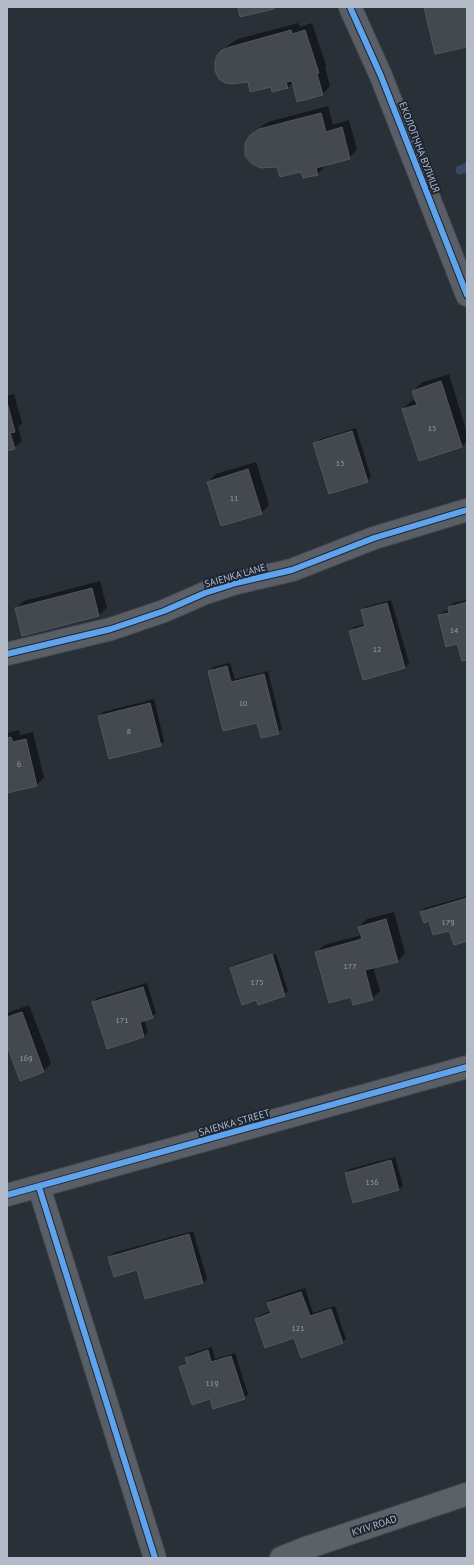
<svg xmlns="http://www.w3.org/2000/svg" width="474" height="1565" font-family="'PT Sans',sans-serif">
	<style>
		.shadow { fill: #0007 }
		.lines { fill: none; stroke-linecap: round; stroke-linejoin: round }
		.stream { stroke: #384963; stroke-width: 9 }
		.building { fill: #444950; stroke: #52575f }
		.minor-casing { stroke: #484c53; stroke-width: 24 }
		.tertiary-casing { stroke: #484c53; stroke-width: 24 }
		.primary-casing { stroke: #484c55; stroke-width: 24 }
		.minor { stroke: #5a5e66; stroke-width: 22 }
		.tertiary { stroke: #5a5e66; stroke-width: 22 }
		.primary { stroke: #5c6168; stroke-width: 22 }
		.cycleway-casing { stroke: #1d2633; stroke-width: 8 }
		.cycleway { stroke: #60a3ed; stroke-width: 6 }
		.labels { text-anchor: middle; stroke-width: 4; stroke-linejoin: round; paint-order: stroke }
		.number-label { font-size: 8px; fill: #989fab }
		.street-label { font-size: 10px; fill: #b4bcc9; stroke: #1d2633 }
	</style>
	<rect width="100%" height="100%" fill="#2a3038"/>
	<path class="shadow" d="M298 23 300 27 312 23 326 65 325 67 330 86 323 94 293 82 288 87 273 91 272 86 248 81 223 51 231 43 238 39Z
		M328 106 333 125 349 120 357 150 349 158 325 164V166L318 174 278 166 251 136 259 128 268 122Z
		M449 374 467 433V441L461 447 403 409 411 401 416 400 413 391 421 383Z
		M14 394 22 423 18 427 22 441 14 448 7 450V396Z
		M356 428 371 477 367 481 314 444 318 440Z
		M256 462 269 505 261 513 208 482 216 474Z
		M100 581 107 608 99 615 23 635 16 608 24 601Z
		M391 600 409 663 405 667 364 679 350 631 354 627 366 624 362 611 366 607Z
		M467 600V659L439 615 443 612 450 610 449 607 453 603Z
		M230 663 235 679 268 671 282 729 278 733 258 721 209 671 213 667Z
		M154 699 164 741 160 745 99 716 103 712Z
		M19 730 20 735 33 732 44 777 37 785 7 792V733Z
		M467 896V940L450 929 429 920 421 912 425 908Z
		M394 912 405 953 398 961 373 967 380 991 372 999 352 996 316 953 324 945 362 935 359 927 367 919Z
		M276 951 234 965V968L276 954 288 991 284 995 257 999 231 968 235 964Z
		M147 983 156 1013 152 1017 144 1019 148 1032 144 1036 107 1048 93 1002 97 998Z
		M29 1005 51 1063 44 1071 7 1042V1013Z
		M395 1157 403 1186 399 1189 354 1202 346 1173 350 1169Z
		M193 1231 207 1279 203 1283 137 1269 109 1257 113 1253Z
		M305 1288 313 1313 335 1306 346 1339 342 1343 295 1337 256 1319 260 1315 271 1311 268 1303 272 1299Z
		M212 1347 215 1359 235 1353 248 1394 244 1398H210L180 1367 187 1362 186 1358 190 1354Z"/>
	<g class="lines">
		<path class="stream" d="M460 170 467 167"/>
	</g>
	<path class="building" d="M238 7H273L274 9 240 17Z
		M424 7H467V47L435 54Z
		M291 30 292 34 305 30 319 73 317 74 323 95 297 102 292 81 286 82 288 88 272 92 271 87 250 92 248 82 232 84 225 83 219 79 215 71V62L217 55 222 50 230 47Z
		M321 113 326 132 342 127 350 159 316 168 318 175 303 178 301 172 280 177 277 167 261 168 252 164 245 156V143L250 135 259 129Z
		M441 381 462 447 419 461 402 409 417 405 412 391Z
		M7 402 15 432 10 433 15 449 7 451Z
		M352 431 368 482 329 494 313 443Z
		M248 469 262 514 221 526 207 482Z
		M92 588 99 616 22 636 15 608Z
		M467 602V660L462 661 457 644 446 647 438 615 449 613 448 607Z
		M387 603 405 668 363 680 349 631 365 626 361 610Z
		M227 666 231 682 264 674 279 734 261 738 257 723 223 731 208 671Z
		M150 703 161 746 109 759 98 716Z
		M11 737 13 742 26 739 37 786 7 793V738Z
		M467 898V941L454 945 449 931 433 935 429 921 424 923 420 912Z
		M386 919 398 962 365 970 373 1000 353 1005 351 997 329 1003 315 952 362 939 358 927Z
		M272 954 285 996 258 1005 256 1000 242 1005 230 968Z
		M143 987 153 1018 140 1022 144 1037 107 1049 92 1002Z
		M22 1012 44 1072 20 1081 7 1045V1017Z
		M391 1160 399 1190 353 1203 345 1173Z
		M189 1234 203 1283 145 1299 137 1270 114 1277 108 1257Z
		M301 1292 310 1316 331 1309 343 1343 301 1358 294 1338 265 1348 255 1319 271 1313 267 1303Z
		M208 1350 211 1362 231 1356 245 1399 213 1409 210 1399 192 1405 179 1367 187 1364 185 1358Z"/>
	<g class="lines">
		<defs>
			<path id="minor" d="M350 7 381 76 467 295
				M7 654 111 629 164 611 205 593 236 583 292 570 374 538 467 510
				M39 1187 155 1558"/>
			<path id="tertiary" d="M7 1195 467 1067"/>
			<path id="primary" d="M281 1558 306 1548 467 1494"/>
		</defs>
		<use href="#minor" class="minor-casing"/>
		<use href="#tertiary" class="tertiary-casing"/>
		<use href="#primary" class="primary-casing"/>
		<use href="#minor" class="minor"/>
		<use href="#tertiary" class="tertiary"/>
		<use href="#primary" class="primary"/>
		<defs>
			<path id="cycleway" d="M350 7 381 76 467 295
				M7 654 111 629 164 611 205 593 236 583 292 570 374 538 467 510
				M39 1187 155 1558
				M7 1195 467 1067"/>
		</defs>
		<use href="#cycleway" class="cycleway-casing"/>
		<use href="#cycleway" class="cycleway"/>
	</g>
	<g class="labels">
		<g class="number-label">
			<text x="432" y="431">15</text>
			<text x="340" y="466">13</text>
			<text x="234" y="501">11</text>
			<text x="454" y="633">14</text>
			<text x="377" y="652">12</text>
			<text x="243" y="706">10</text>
			<text x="129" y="734">8</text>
			<text x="19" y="767">6</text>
			<text x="448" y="925">179</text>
			<text x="350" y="969">177</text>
			<text x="257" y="985">175</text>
			<text x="122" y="1023">171</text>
			<text x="26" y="1061">169</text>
			<text x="372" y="1185">136</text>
			<text x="298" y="1331">121</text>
			<text x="212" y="1386">119</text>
		</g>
		<g class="street-label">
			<text transform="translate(420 147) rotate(69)" y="4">ЕКОЛОГІЧНА ВУЛИЦЯ</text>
			<text transform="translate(235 575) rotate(-16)" y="4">SAIENKA LANE</text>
			<text transform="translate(234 1122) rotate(-16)" y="4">SAIENKA STREET</text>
			<text transform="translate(374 1525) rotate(-18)" y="4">KYIV ROAD</text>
		</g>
	</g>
	<rect width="474" height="1565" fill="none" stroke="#b4bcc9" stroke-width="16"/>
</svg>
